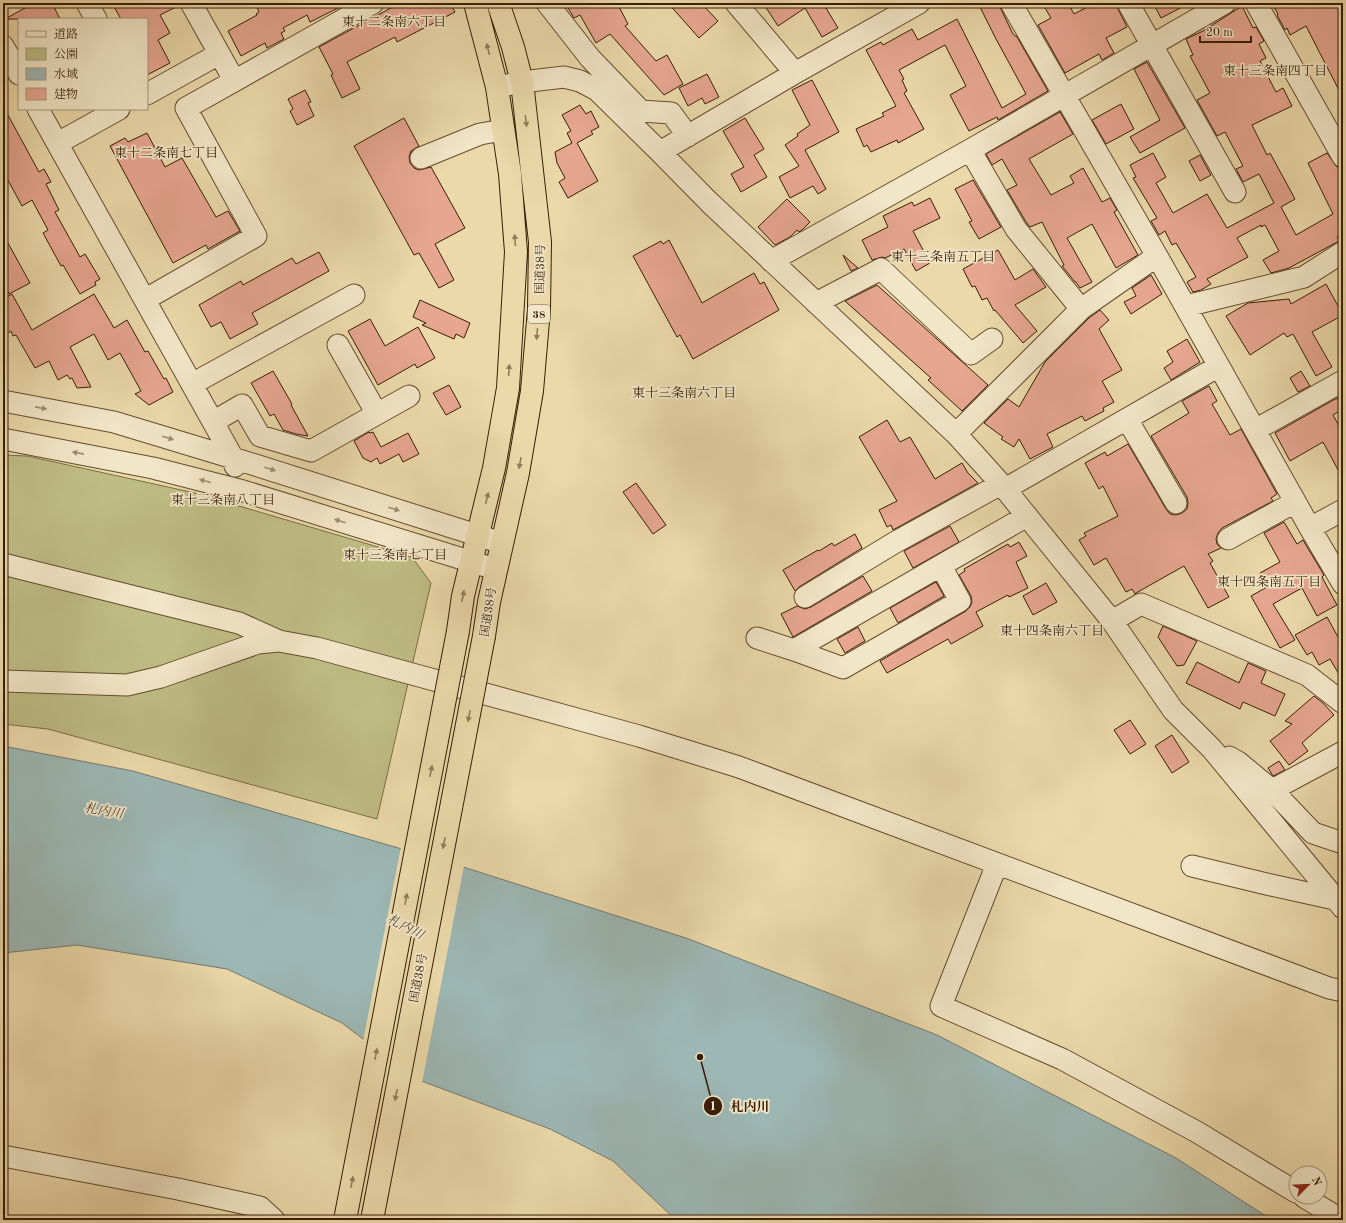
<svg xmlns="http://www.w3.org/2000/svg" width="1346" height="1223" font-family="'Old Standard TT','Noto Serif JP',serif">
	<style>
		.green { fill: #bebd84; stroke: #7b6e45 }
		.water { fill: #9cb7b4; stroke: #747a6e }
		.pier { fill: #ebd9aa }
		.building { fill: #e6a690; stroke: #381e06 }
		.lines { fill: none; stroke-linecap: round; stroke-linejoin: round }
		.minor-casing { stroke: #654d2f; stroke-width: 23 }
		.highway-casing { stroke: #381e06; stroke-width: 24 }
		.minor { stroke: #f2e6c8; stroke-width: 21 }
		.highway { stroke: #ebd9aa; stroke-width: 22 }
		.highway-bridge-casing { stroke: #381e06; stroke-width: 24; stroke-linecap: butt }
		.highway-bridge { stroke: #ebd9aa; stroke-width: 22 }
		.oneway { fill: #927c58 }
		.oneway2 { fill: #9e8c71 }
		.labels { text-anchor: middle; stroke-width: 3.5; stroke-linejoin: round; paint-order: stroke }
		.shield { fill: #f2e6c8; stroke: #705a40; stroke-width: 1 }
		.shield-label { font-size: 11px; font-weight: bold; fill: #381e06 }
		.street-label { font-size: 12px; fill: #381e06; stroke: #f2e6c8 }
		.neighbourhood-label { font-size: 13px; fill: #381e06; stroke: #f2e6c8 }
		.water-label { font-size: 13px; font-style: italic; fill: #564c3a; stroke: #f2e6c8 }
		.leader { fill: none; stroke: #381e06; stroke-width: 1.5 }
		.callout-dot { fill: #381e06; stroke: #f2e6c8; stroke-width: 1.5 }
		.mark-label { font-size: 12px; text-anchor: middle; font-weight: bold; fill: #fff }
		.callout-label { font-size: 13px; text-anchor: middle; font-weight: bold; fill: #381e06; stroke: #f2e6c8; stroke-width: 3.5; stroke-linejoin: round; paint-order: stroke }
	</style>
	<rect width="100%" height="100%" fill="#ebd9aa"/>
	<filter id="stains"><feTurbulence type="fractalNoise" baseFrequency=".005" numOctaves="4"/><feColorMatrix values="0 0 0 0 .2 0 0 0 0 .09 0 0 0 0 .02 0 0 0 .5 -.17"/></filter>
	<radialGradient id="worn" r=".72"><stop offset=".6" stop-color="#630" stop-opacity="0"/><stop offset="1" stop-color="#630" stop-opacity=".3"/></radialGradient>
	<path class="green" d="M3 455 27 456 195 493 412 557 431 583 377 819 48 729 3 724Z"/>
	<path class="water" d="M3 746 133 771 457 865 686 938 937 1035 1176 1158 1272 1220H676L613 1161 550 1129 416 1079 342 1023 227 969 77 945 3 953Z"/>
	<path class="pier" d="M401 847 464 866 422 1083 415 1081 363 1041Z"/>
	<path class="building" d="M34 3H52L60 19H5Z
		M112 3H179L180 5 160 15 170 33 158 40 170 63 147 75V19H121Z
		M255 3H348L310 22 307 15 283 28 285 31 281 33 284 39 267 48 265 43 241 56 228 31 257 15 256 14 259 12Z
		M400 3H450L455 12 397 42 395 37 347 62 360 89 342 98 331 75 333 74 319 47Z
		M565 3H617L628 24 625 26 656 61 667 55 683 84 664 95 610 34 596 43 580 15 574 18Z
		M668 3H701L718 21 699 38Z
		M763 3H823L838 28 822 37 805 8 778 26Z
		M978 3H998L1013 34 1017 37 1048 91 998 120 997 117 969 131 950 95 966 86 945 45 899 70 904 79 902 80 907 91 904 93 924 129 898 143 897 140 871 152 867 145 864 147 856 129 884 116 882 113 896 106 866 50 881 42 883 45 912 29 918 40 957 19 1002 108 1026 94 996 39Z
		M1042 3H1068L1074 14 1095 3H1115L1127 27 1106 38 1114 53 1102 60 1099 54 1065 73 1038 25 1051 18Z
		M1153 3H1190L1161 18Z
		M1272 3H1343V98L1306 26 1290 35 1287 28 1285 30 1277 15 1278 14Z
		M1242 6 1253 28 1256 27 1264 41 1259 44 1266 58 1260 61 1276 92 1283 88 1292 106 1252 125 1267 155 1270 153 1295 199 1281 207 1296 235 1333 214 1308 163 1327 153 1337 167 1343 169V234L1337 237 1339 241 1289 268 1271 273 1263 260 1279 251 1265 225 1261 227V225L1237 238 1248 257 1207 279 1211 284 1201 290 1193 292 1187 282 1196 277 1176 243 1172 245 1165 231 1159 235 1151 221 1157 218 1133 178 1136 177 1130 165 1153 153 1166 177 1156 183 1173 213 1207 194 1227 228 1274 203 1259 174 1243 182 1236 169 1243 166 1225 132 1217 136 1197 100 1210 93 1190 56 1193 55 1186 39 1203 31Z
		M1147 62 1185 128 1140 153 1130 137 1160 120 1134 69Z
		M707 74 719 97 705 104 702 98 688 106 679 88Z
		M812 80 839 132 805 150 826 189 818 194 813 186 790 198 779 177 799 166 785 145 798 136 797 134 810 125 792 90Z
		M305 90 311 102 308 103 314 116 297 125 290 111 293 109 288 99Z
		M1121 104 1134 129 1106 144 1092 120Z
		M580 105 586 114 591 111 599 127 591 131 593 134 577 143 598 181 568 198 559 182 565 178 557 163 555 152 572 143 567 133 571 131 562 115Z
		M3 106 39 172 44 169 51 182 46 184 59 210 55 212 80 257 85 254 100 279 95 282 96 285 80 294 63 265 61 266 43 233 48 230 32 200 22 206 3 171Z
		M1060 112 1073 134 1029 159 1051 195 1074 183 1070 176 1083 168 1102 202 1110 198 1117 210 1114 212 1138 255 1116 268 1092 224 1067 238 1092 282 1080 288 1076 282H1075L1062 266 1064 265 1042 222 1030 227 1026 222 1007 190 1017 185 1002 159 992 165 986 154Z
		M404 118 419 146 411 151 409 157 410 163 414 168 419 170 431 167 465 228 435 244 454 280 439 288 419 253 414 255 354 146Z
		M745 118 764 149 754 155 767 177 741 192 731 174 744 167 723 131Z
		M147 133 165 167 182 158 216 217 228 211 240 231 208 249 206 245 173 263 110 146 125 138 128 142Z
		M1200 155 1211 175 1200 181 1189 161Z
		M973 180 1001 227 979 239 969 222 972 221 955 189Z
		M930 198 940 218 913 231 930 263 916 271 904 249 885 258 882 257 872 260 862 240 888 227 883 216 912 202 914 206Z
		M787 199 810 222 802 230 799 232 797 230 790 237 775 245 758 227Z
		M3 234 30 283 9 294 3 282Z
		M669 240 702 303 754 273 760 284 764 282 779 310 693 359 680 335 677 337 633 256 661 241 663 244Z
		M998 250 1015 280 1033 269 1046 287 1015 305 1037 331 1023 343 995 310 994 311 987 298 982 300 975 286 972 287 963 269Z
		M319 252 329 271 252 313 258 324 230 339 221 322 211 327 199 305 241 281 243 285 292 258 296 264Z
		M843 255 858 268 851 271Z
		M1151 275 1162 294 1131 314 1124 302 1136 296 1132 288Z
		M1326 284 1343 315 1312 332 1332 367 1316 376 1293 334 1287 337 1284 333 1250 355 1226 316 1248 303 1289 299 1291 304Z
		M877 285 988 385 962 411 928 380 931 378 845 301Z
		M12 294 32 330 94 294 114 328 127 320 145 352 148 351 164 379 166 378 173 392 149 405 135 394 141 391 120 353 108 360 94 334 70 347 91 387 77 388 72 378 70 379 67 375 58 380 49 361 35 368 16 335 13 336 11 331 8 333 3 323V299Z
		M420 300 470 323 464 338 456 334 454 339 422 325 426 323 413 317Z
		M1100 310 1109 320 1099 329 1122 370 1102 381 1114 402 1103 408 1104 411 1085 421 1082 416 1047 434 1053 447 1030 459 1019 439 1014 447 1001 439 1003 437 984 423 1008 399 1019 407 1045 362 1089 318Z
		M370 319 385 346 418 327 435 358 417 368 415 364 378 385 348 331Z
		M1187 339 1200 362 1171 380 1164 368 1173 362 1167 351Z
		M273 371 292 404 291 405 308 436 296 434 283 430 274 414 270 416 251 383Z
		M1301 371 1310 386 1298 392 1290 378Z
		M449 385 461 407 446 415 433 393Z
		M1209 386 1217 401 1212 404 1230 435 1241 429 1277 494 1271 498 1273 501 1222 528 1218 533 1216 539 1217 544 1221 548 1208 554 1213 561 1210 563 1229 597 1208 608 1184 566 1136 593 1135 594 1132 589 1126 592 1106 558 1094 565 1079 540 1086 536 1084 533 1118 516 1103 486 1099 489 1085 463 1105 452 1107 456 1128 444 1166 509 1170 514 1176 515 1182 513 1187 509 1188 503 1187 497 1151 436 1189 413 1182 401Z
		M1337 398 1343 409 1333 415 1343 433V479L1323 442 1290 461 1275 433Z
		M887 420 900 442 910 437 935 479 962 463 968 473 978 483 893 530 891 525 887 527 879 510 897 501 859 437Z
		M369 432 370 433 373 432 381 447 408 433 419 454 403 462 399 454 380 464 377 458 371 462 363 458 354 441Z
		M636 483 666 525 653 534 623 492Z
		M1284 522 1297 544 1303 540 1324 575 1322 577 1337 605 1317 616 1302 588 1273 604 1295 640 1280 648 1251 596 1267 587 1260 573 1280 562 1264 533Z
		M950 526 959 542 913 568 904 551Z
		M855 534 862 548 799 587 795 591 783 570 818 550 819 551 832 543 834 546Z
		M1019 542 1027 556 1016 562 1028 588 1009 597 1008 595 976 612 983 626 951 644 948 639 887 673 880 661 966 611 970 607 972 602 971 596 959 575 965 571 964 569 1008 544 1010 547Z
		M863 576 872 591 793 637 781 614 797 606 805 609 811 607Z
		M936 582 944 596 898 623 890 608Z
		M1046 583 1057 602 1033 615 1023 596Z
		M1327 617 1343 646V681L1330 659 1319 665 1312 652 1307 655 1295 635Z
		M1163 626 1197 641 1184 665 1177 666 1158 637Z
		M858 627 865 641 845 653 837 639Z
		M1197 662 1239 683 1248 663 1266 671 1261 683 1285 694 1275 716 1243 702 1240 709 1186 683Z
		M1314 696 1323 703 1334 715 1302 743 1308 751 1289 765 1270 741 1292 724 1285 721Z
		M1130 720 1146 744 1130 754 1114 730Z
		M1172 735 1189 762 1172 773 1155 746Z
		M1279 761 1285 770 1273 776 1268 768Z"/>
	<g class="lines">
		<defs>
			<path id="minor" d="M87 3 96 19
				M191 3 234 80
				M547 3 590 58 641 111 671 113 688 136
				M736 3 795 73
				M1011 3 1157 256 1310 528 1343 584
				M1128 3 1235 192
				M1256 3 1343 157
				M3 46 19 74
				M497 87 522 82 564 77 580 81 597 90 660 152 709 202 956 434 1001 484 1112 621 1173 710 1212 749 1343 908
				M147 94 219 54
				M38 109 213 422 233 458 235 466
				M58 143 119 109
				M970 150 1016 229 1081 309
				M660 152 795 73 919 3
				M421 158 480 134 503 130
				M771 261 970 150 1225 3
				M146 299 256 236 186 108 373 3
				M816 303 881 269 971 354 992 339
				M1186 306 1304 277 1343 252
				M338 345 377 414
				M192 384 354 295
				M3 401 114 422 233 458 502 543
				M1127 419 1176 503
				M213 422 242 405 260 436 311 451 409 396
				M1255 430 1343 381
				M956 434 1081 309 1157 256
				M3 439 153 468 243 491 495 569
				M1005 489 1219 366
				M1310 528 1343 510
				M1228 539 1295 502
				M3 564 239 623 279 641
				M941 566 960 601 843 668 794 650 1027 516
				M805 597 894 543 1001 484
				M1112 621 1141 604 1307 675 1343 703
				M757 638 794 650
				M3 681 127 685 161 677 258 643 279 641 317 648 639 736 739 767 1329 988 1343 991
				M1229 757 1238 762 1272 790 1313 833 1343 843
				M1272 790 1343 752
				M997 864 941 1006 1062 1059 1197 1132 1296 1192
				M1192 866 1271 885 1339 900
				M3 1156 178 1189 260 1207 274 1220
				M1304 1197 1342 1220"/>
			<path id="highway" d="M458 631 463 596 494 468 508 388 516 252 510 174 497 87 475 3
				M484 636 489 602 518 473 532 391 539 309 540 242 522 82 513 47 498 3"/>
		</defs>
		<use href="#minor" class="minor-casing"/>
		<use href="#highway" class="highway-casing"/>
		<use href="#minor" class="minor"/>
		<use href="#highway" class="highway"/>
		<defs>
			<path id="highway-bridge" d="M345 1220 458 631
				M372 1220 484 636"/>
		</defs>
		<use href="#highway-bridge" class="highway-bridge-casing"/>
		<use href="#highway-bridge" class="highway-bridge"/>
	</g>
	<defs><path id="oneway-solid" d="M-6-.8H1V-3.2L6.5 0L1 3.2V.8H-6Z"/></defs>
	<g class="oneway">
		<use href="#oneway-solid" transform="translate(488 49) rotate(-104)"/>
		<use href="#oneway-solid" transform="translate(526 121) rotate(83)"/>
		<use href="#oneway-solid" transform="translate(515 240) rotate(-94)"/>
		<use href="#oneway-solid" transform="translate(537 334) rotate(95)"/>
		<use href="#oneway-solid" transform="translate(509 370) rotate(-86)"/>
		<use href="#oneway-solid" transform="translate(520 463) rotate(100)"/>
		<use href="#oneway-solid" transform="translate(487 498) rotate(-77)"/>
		<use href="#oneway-solid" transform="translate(463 596) rotate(-79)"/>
		<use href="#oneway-solid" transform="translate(469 716) rotate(101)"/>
		<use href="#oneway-solid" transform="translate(431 771) rotate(-79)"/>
		<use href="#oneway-solid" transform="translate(444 843) rotate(101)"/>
		<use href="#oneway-solid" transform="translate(406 899) rotate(-79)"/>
		<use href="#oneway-solid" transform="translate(376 1054) rotate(-79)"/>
		<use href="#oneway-solid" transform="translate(396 1095) rotate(101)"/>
		<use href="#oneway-solid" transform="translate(352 1182) rotate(-79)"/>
	</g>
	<g class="oneway2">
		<use href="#oneway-solid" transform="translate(41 408) rotate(11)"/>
		<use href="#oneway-solid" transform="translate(168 438) rotate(17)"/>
		<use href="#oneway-solid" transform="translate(78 453) rotate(-169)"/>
		<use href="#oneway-solid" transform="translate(270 469) rotate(18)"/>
		<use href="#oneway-solid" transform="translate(205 481) rotate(-165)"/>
		<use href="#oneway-solid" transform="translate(394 509) rotate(18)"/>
		<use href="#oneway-solid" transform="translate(340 521) rotate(-163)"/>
	</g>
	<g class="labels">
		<rect class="shield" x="528" y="305" width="22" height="18" rx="3"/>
		<g class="shield-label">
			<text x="539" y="318">38</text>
		</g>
		<g class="street-label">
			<text transform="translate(540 269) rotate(-89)" y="4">国道38号</text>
			<text transform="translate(488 612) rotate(-81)" y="4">国道38号</text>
			<text transform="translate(418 978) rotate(-79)" y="4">国道38号</text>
		</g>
		<g class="neighbourhood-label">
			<text x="394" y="26">東十二条南六丁目</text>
			<text x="1275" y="75">東十三条南四丁目</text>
			<text x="166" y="157">東十二条南七丁目</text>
			<text x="943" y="261">東十三条南五丁目</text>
			<text x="684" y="397">東十三条南六丁目</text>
			<text x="223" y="504">東十三条南八丁目</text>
			<text x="395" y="559">東十三条南七丁目</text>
			<text x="1269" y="586">東十四条南五丁目</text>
			<text x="1052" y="635">東十四条南六丁目</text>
		</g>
		<g class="water-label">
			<text transform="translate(104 810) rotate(10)" y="5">札内川</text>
			<text transform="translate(406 926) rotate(27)" y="5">札内川</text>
		</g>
	</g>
	<path class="leader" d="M700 1057L713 1106"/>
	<g class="callout-dot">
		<circle cx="700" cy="1057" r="4"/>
		<circle cx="713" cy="1106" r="10"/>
	</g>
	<g class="mark-label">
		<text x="713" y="1110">1</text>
	</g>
	<g class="callout-label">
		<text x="750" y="1111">札内川</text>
	</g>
	<rect width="1346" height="1223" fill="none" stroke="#ebd9aa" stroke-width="16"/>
	<rect x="4" y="4" width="1338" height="1215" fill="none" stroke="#381e06" stroke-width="2"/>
	<rect x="8" y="8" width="1330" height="1207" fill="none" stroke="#381e06"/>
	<rect x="18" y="18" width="130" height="92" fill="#f2e6c8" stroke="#a8967a"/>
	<rect x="26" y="31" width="20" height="6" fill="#f2e6c8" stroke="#a8967a"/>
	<text x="54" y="38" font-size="12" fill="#381e06">道路</text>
	<rect x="26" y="48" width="20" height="12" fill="#bebd84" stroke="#a8967a"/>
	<text x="54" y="58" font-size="12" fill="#381e06">公園</text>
	<rect x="26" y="68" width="20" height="12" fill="#9cb7b4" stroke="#a8967a"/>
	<text x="54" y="78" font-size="12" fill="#381e06">水域</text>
	<rect x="26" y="88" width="20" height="12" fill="#e6a690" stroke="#a8967a"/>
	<text x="54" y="98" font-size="12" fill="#381e06">建物</text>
	<g transform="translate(1308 1185) rotate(66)"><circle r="19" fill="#f2e6c8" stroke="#a8967a"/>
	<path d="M0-3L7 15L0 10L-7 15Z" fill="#8f2418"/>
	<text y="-6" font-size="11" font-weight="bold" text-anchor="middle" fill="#381e06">N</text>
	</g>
	<path d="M1200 36v6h51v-6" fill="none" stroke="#381e06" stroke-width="2"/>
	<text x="1206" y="36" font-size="12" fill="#381e06" stroke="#f2e6c8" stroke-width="3" paint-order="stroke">20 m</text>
	<rect width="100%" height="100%" filter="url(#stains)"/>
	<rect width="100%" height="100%" fill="url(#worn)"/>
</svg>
